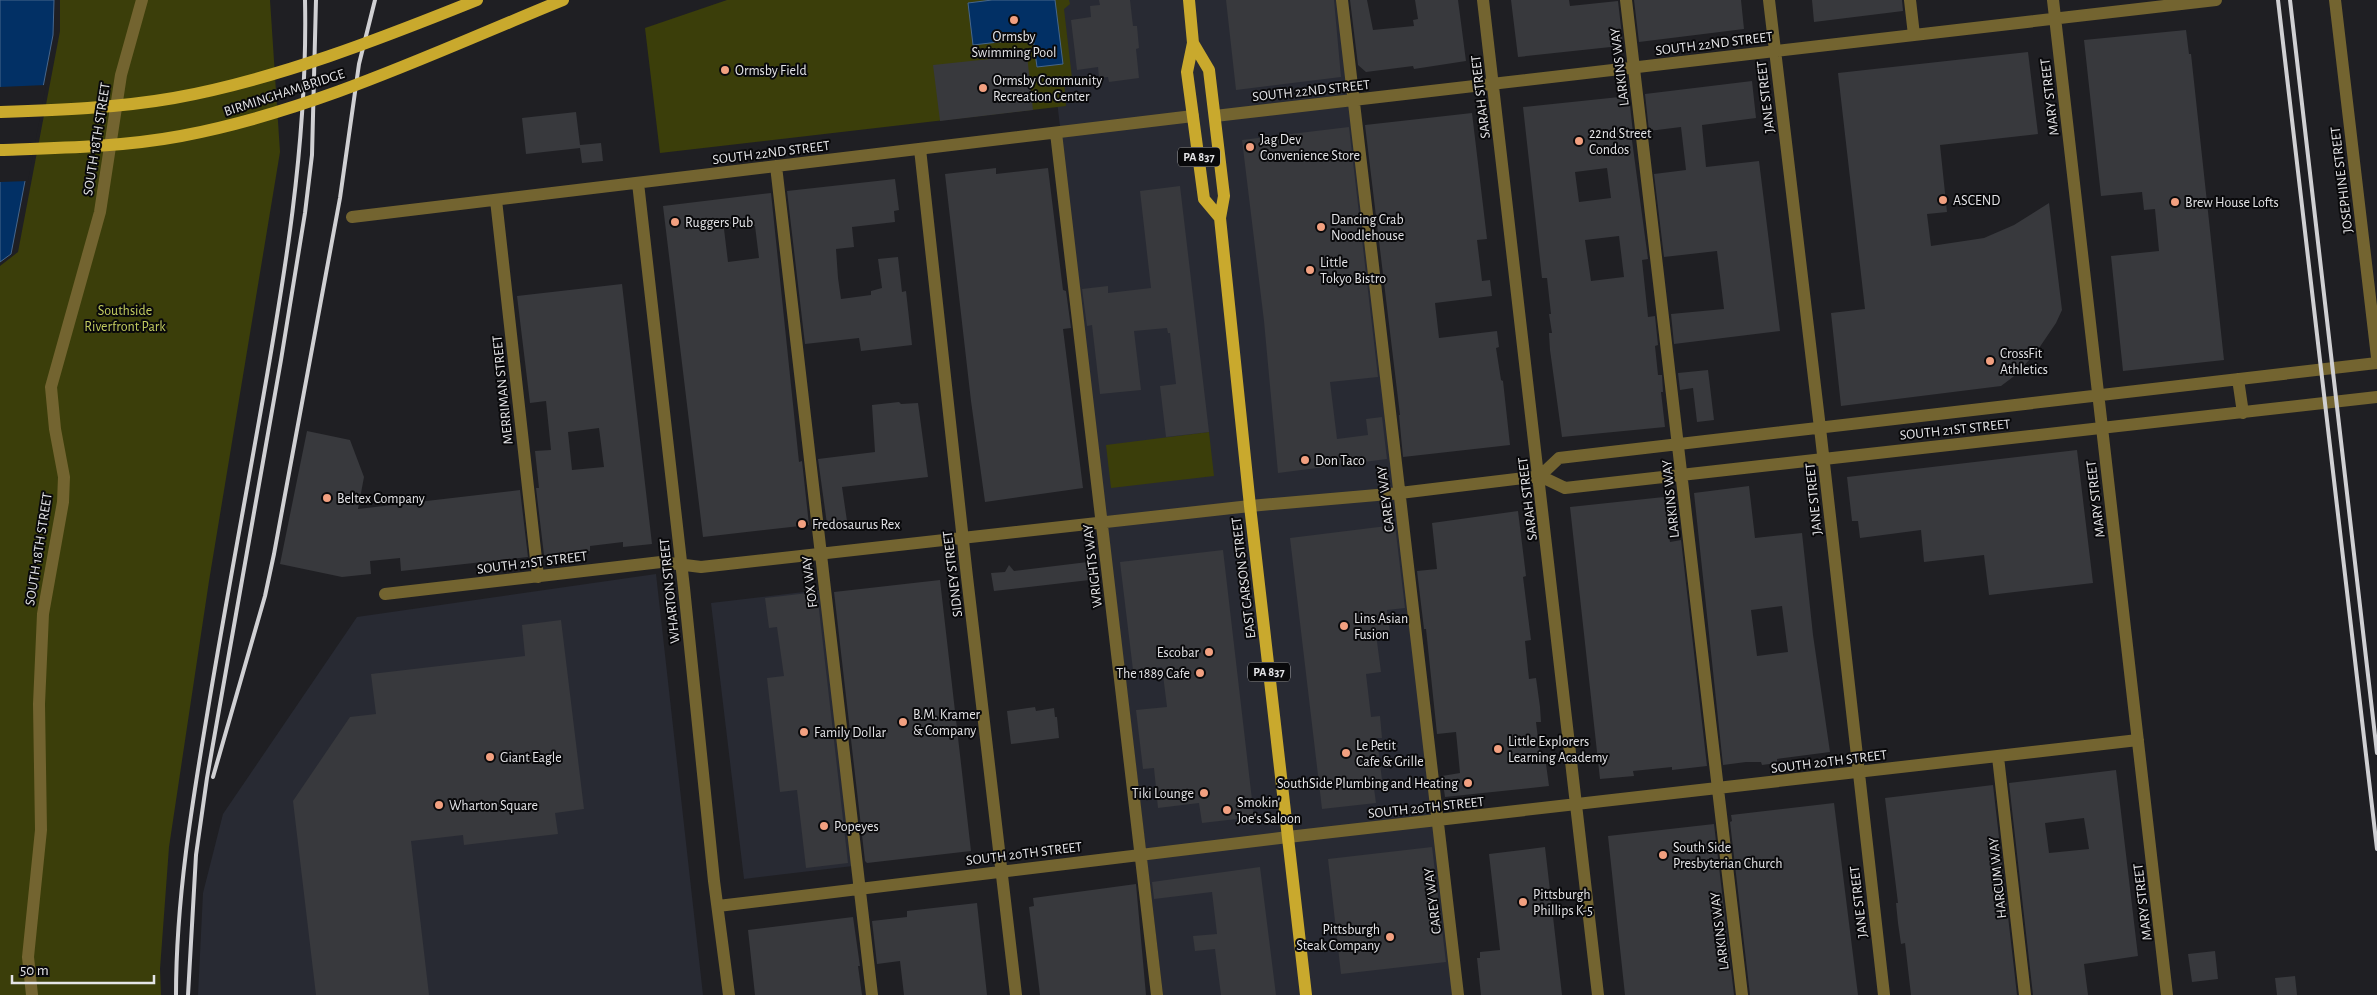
<svg xmlns="http://www.w3.org/2000/svg" width="2377" height="995" font-family="'Alegreya Sans',sans-serif">
	<style>
		.built { fill: #282a33 }
		.green { fill: #3b3e0a }
		.water { fill: #023065; stroke: #46668c }
		.pier { fill: #1f1f23 }
		.building { fill: #38393d; fill-rule: evenodd }
		.lines { fill: none; stroke-linecap: round; stroke-linejoin: round }
		.minor { stroke: #736430; stroke-width: 12 }
		.tertiary { stroke: #736430; stroke-width: 12 }
		.primary { stroke: #c9a92d; stroke-width: 12 }
		.rail { stroke: #d0d0d3; stroke-width: 4 }
		.primary-bridge { stroke: #c9a92d; stroke-width: 12 }
		.poi-dot { fill: #f2a080; stroke: #09090b; stroke-width: 2 }
		.labels { text-anchor: middle; stroke-width: 4; stroke-linejoin: round; paint-order: stroke }
		.shield { fill: #09090b; stroke: #a2a2a5; stroke-width: 1 }
		.shield-label { font-size: 12px; font-weight: bold; fill: #e4e4e7 }
		.poi-label { font-size: 14px; fill: #e4e4e7; stroke: #09090b; text-anchor: start }
		.street-label { font-size: 14px; fill: #e4e4e7; stroke: #09090b }
		.park-label { font-size: 14px; fill: #c3cc5f; stroke: #09090b }
	</style>
	<rect width="100%" height="100%" fill="#1f1f23"/>
	<path class="built" d="M1045 0H1342L1458 995H1163Z
		M656 574 703 995H198L203 893 223 814 357 617Z
		M820 590 853 866 744 879 711 603Z"/>
	<path class="green" d="M60 0H270L280 152 209 581 169 847 160 969 161 995H0V266L18 252 60 31Z
		M727 0H1069L1070 4 1064 9 1072 78 1064 79 1066 106 660 153 645 28Z
		M1209 432 1214 476 1111 488 1106 445Z"/>
	<path class="water" d="M0 0H54L53 35 11 254 0 262Z
		M992 0H1055L1063 64 1037 67 1033 38 973 45 968 3Z"/>
	<path class="pier" d="M46 85 28 181 0 182V87Z"/>
	<path class="building" d="M1099 0H1130L1133 26H1137L1139 48 1136 49 1139 78 1109 82 1108 77 1099 78 1098 67 1077 70 1071 20 1091 17 1090 6 1100 5Z
		M1226 0H1334L1341 77 1236 90Z
		M1350 0H1367L1373 30 1414 26 1413 20 1418 19 1415 0H1458L1466 61 1414 69 1413 66 1366 72 1358 65Z
		M1511 0H1569L1570 6 1618 1 1623 44 1620 46 1518 57Z
		M1634 0H1741L1744 29 1639 42Z
		M1812 0H1902L1903 11 1814 22Z
		M2186 30 2189 54H2191L2224 360 2123 371 2111 256 2159 251 2155 209 2144 210 2142 192 2101 196 2084 40Z
		M2028 52 2038 134 1940 145 1947 212 1927 214 1931 246 1984 238 2014 225 2049 203 2062 310 2056 323 2035 354 2013 377 2001 386 1841 406 1831 313 1865 309 1838 73Z
		M1027 55 1033 110 940 121 933 65Z
		M1752 81 1756 118 1702 125 1706 167 1759 161 1780 331 1674 344 1671 314 1724 309 1717 251 1664 257 1654 174 1686 170 1681 127 1649 131 1645 94Z
		M1629 96 1633 133H1631L1648 259 1642 260 1648 317 1655 316 1658 345 1655 346 1658 375H1662L1663 392H1661L1665 427 1562 437 1550 350 1549 333H1552L1549 314H1551L1547 278H1542L1523 107ZM1607 168 1611 198 1579 202 1575 172ZM1619 236 1624 277 1591 281 1585 240Z
		M576 112 580 145 601 143 603 161 582 163 580 148 526 154 522 118Z
		M1472 113 1487 239 1477 240 1482 281 1490 280 1492 296 1435 303 1439 338 1497 331 1499 347 1496 348 1501 380 1503 381 1510 445 1403 457 1399 415H1400L1365 125Z
		M1349 127 1378 377 1330 382 1337 439 1368 435 1366 419 1382 417 1387 459 1278 473 1264 321 1242 140Z
		M996 168V174L1048 168 1063 290 1066 291 1071 328 1063 329 1083 488 985 502 971 401 945 174Z
		M895 179 899 210 894 211 895 222 852 227 854 247 836 249 838 278 841 299 871 295V291L882 288 878 259 898 257 902 292 906 291 912 345 861 351 859 338 805 344 787 191Z
		M1180 186 1209 432 1166 437 1160 386 1176 384 1170 333H1168L1167 328 1134 331 1141 390 1100 394 1092 325 1087 326 1082 289 1108 286V293L1151 288 1140 191Z
		M771 193 799 462 802 461 809 525 703 537 663 206ZM755 226 759 258 728 262 724 229Z
		M622 284 652 544 623 547V542L590 546V551L544 555 536 488H539L535 451 551 450 546 401 530 403 517 296ZM599 428 604 467 572 470 568 432Z
		M1708 370 1714 420 1697 422 1693 388 1680 390 1678 373Z
		M899 402 901 404 918 403 928 477 842 487 847 521 827 524 818 459 875 452 872 405Z
		M307 431 350 440 364 477 358 509 520 490 528 557 401 571 400 558 370 561 371 574 342 577 280 564Z
		M2077 450 2093 583 1989 595 1984 555 1924 562 1921 530 1860 538 1858 521H1852L1847 477Z
		M1749 486 1755 538 1802 533 1813 635 1830 752 1777 759V763L1762 765 1761 762H1746L1723 765 1694 493ZM1782 606 1788 652 1757 656 1751 610Z
		M1664 497 1670 542 1681 540 1707 766 1672 770V767L1633 771 1634 776 1600 779 1570 507Z
		M1518 511 1526 576 1523 577 1531 640 1525 641 1529 679 1536 678 1540 707 1541 722H1536L1541 764H1546L1549 786 1445 797 1442 776 1460 773 1456 732 1437 734 1426 629H1424L1417 571 1437 569 1432 523Z
		M1395 525 1405 608 1387 610 1390 632 1376 634 1381 672 1366 674 1371 717 1380 716 1382 738H1377L1382 780 1373 781 1376 803 1322 809 1290 538Z
		M1223 550 1254 817 1202 823 1199 803 1158 808 1154 768 1143 769 1136 710 1167 707 1162 667 1133 670 1120 562Z
		M1096 561 1098 579 994 591 991 573 1005 572 1009 565 1014 571Z
		M940 580 971 851 867 863 865 861 834 592Z
		M817 592 848 863 806 868 797 790 780 792 767 678 784 676 777 627 769 628 765 598Z
		M561 620 584 809 555 813 558 834 464 845 463 835 411 841 429 995H316L293 801 350 717 376 714 371 674 525 656 522 625Z
		M1035 707 1036 711 1054 708 1055 717H1057L1059 738 1011 744 1007 711Z
		M2116 770 2138 956 2084 964 2088 995H2033L2009 783ZM2084 818 2089 849 2049 853 2045 823Z
		M1993 785 2017 995H1911L1905 943 1901 944 1898 923 1896 903H1898L1885 798Z
		M1834 803 1858 995H1750L1730 822 1732 821 1731 815Z
		M1714 824 1734 995H1625L1608 836Z
		M1432 847 1446 962 1341 974 1328 859Z
		M1545 847 1562 995H1481L1477 958H1480V952L1500 950 1489 854Z
		M1260 867 1276 995H1221L1215 949 1195 951 1193 936 1217 934 1212 892 1154 899 1152 882Z
		M1136 884 1146 995H1040L1029 907 1034 906 1033 898Z
		M977 903 987 995H904L900 961 877 964 872 921 907 917V911Z
		M853 917 860 966H858L862 995H755L748 930Z
		M2215 951 2218 979 2192 982 2188 954Z
		M2295 976 2297 995H2277L2275 978Z"/>
	<g class="lines">
		<path class="minor" d="M1342 0 1458 995
			M1483 0 1598 995
			M1626 0 1742 995
			M1769 0 1820 428 1884 995
			M1910 0 1914 35
			M2053 0 2167 995
			M1215 116 2216 0
			M1056 133 1157 995
			M920 149 967 577 1016 995
			M776 166 872 995
			M638 183 684 588 714 881 729 995
			M496 200 538 577
			M352 217 1193 116
			M2238 379 2243 413
			M1540 476 1565 488 2377 397
			M385 594 661 562 701 567 1250 506 1400 493 1540 476 1559 458 2377 363
			M1998 757 2025 995
			M718 906 1288 837 2138 740
			M32 995 28 957 41 830 39 704 43 614 63 502 64 477 55 429 51 387 100 212 121 75 142 0"/>
		<path class="tertiary" d="M2335 0 2377 357"/>
		<path class="primary" d="M1189 0 1193 43 1187 72 1204 199 1220 218
			M1193 43 1209 70 1224 196 1220 218 1250 506 1306 995"/>
		<path class="rail" d="M2278 0 2377 849
			M2290 0 2377 753
			M213 777 265 596 274 554 340 198 359 64 375 0
			M176 995C176 899 192 804 208 709 224 613 242 517 259 421 284 281 308 142 305 0
			M188 995 196 855 207 778 281 360 305 213 312 155 316 0"/>
		<path class="primary-bridge" d="M0 112C58 110 117 108 174 98 278 79 380 39 477 0
			M0 150C60 148 122 147 181 136 314 111 438 51 563 0"/>
	</g>
	<g class="poi-dot">
		<circle cx="1014" cy="20" r="5"/>
		<circle cx="725" cy="70" r="5"/>
		<circle cx="983" cy="88" r="5"/>
		<circle cx="1579" cy="141" r="5"/>
		<circle cx="1250" cy="147" r="5"/>
		<circle cx="1943" cy="200" r="5"/>
		<circle cx="2175" cy="202" r="5"/>
		<circle cx="675" cy="222" r="5"/>
		<circle cx="1321" cy="227" r="5"/>
		<circle cx="1310" cy="270" r="5"/>
		<circle cx="1990" cy="361" r="5"/>
		<circle cx="1305" cy="460" r="5"/>
		<circle cx="327" cy="498" r="5"/>
		<circle cx="802" cy="524" r="5"/>
		<circle cx="1344" cy="626" r="5"/>
		<circle cx="1209" cy="652" r="5"/>
		<circle cx="1200" cy="673" r="5"/>
		<circle cx="903" cy="722" r="5"/>
		<circle cx="804" cy="732" r="5"/>
		<circle cx="1498" cy="749" r="5"/>
		<circle cx="1346" cy="753" r="5"/>
		<circle cx="490" cy="757" r="5"/>
		<circle cx="1468" cy="783" r="5"/>
		<circle cx="1204" cy="793" r="5"/>
		<circle cx="439" cy="805" r="5"/>
		<circle cx="1227" cy="810" r="5"/>
		<circle cx="824" cy="826" r="5"/>
		<circle cx="1663" cy="855" r="5"/>
		<circle cx="1523" cy="902" r="5"/>
		<circle cx="1390" cy="937" r="5"/>
	</g>
	<g class="labels">
		<g class="shield">
			<rect x="1178" y="147.5" width="42" height="19" rx="4"/>
			<rect x="1248" y="662.5" width="42" height="19" rx="4"/>
		</g>
		<g class="shield-label">
			<text x="1199" y="161">PA 837</text>
			<text x="1269" y="676">PA 837</text>
		</g>
		<g class="poi-label">
			<text x="1014" y="41" text-anchor="middle">Ormsby<tspan x="1014" dy="16">Swimming Pool</tspan></text>
			<text x="735" y="75">Ormsby Field</text>
			<text x="993" y="85">Ormsby Community<tspan x="993" dy="16">Recreation Center</tspan></text>
			<text x="1589" y="138">22nd Street<tspan x="1589" dy="16">Condos</tspan></text>
			<text x="1260" y="144">Jag Dev<tspan x="1260" dy="16">Convenience Store</tspan></text>
			<text x="1953" y="205">ASCEND</text>
			<text x="2185" y="207">Brew House Lofts</text>
			<text x="1331" y="224">Dancing Crab<tspan x="1331" dy="16">Noodlehouse</tspan></text>
			<text x="685" y="227">Ruggers Pub</text>
			<text x="1320" y="267">Little<tspan x="1320" dy="16">Tokyo Bistro</tspan></text>
			<text x="2000" y="358">CrossFit<tspan x="2000" dy="16">Athletics</tspan></text>
			<text x="1315" y="465">Don Taco</text>
			<text x="337" y="503">Beltex Company</text>
			<text x="812" y="529">Fredosaurus Rex</text>
			<text x="1354" y="623">Lins Asian<tspan x="1354" dy="16">Fusion</tspan></text>
			<text x="1199" y="657" text-anchor="end">Escobar</text>
			<text x="1190" y="678" text-anchor="end">The 1889 Cafe</text>
			<text x="913" y="719">B.M. Kramer<tspan x="913" dy="16">&amp; Company</tspan></text>
			<text x="814" y="737">Family Dollar</text>
			<text x="1508" y="746">Little Explorers<tspan x="1508" dy="16">Learning Academy</tspan></text>
			<text x="1356" y="750">Le Petit<tspan x="1356" dy="16">Cafe &amp; Grille</tspan></text>
			<text x="500" y="762">Giant Eagle</text>
			<text x="1458" y="788" text-anchor="end">SouthSide Plumbing and Heating</text>
			<text x="1194" y="798" text-anchor="end">Tiki Lounge</text>
			<text x="1237" y="807">Smokin'<tspan x="1237" dy="16">Joe's Saloon</tspan></text>
			<text x="449" y="810">Wharton Square</text>
			<text x="834" y="831">Popeyes</text>
			<text x="1673" y="852">South Side<tspan x="1673" dy="16">Presbyterian Church</tspan></text>
			<text x="1533" y="899">Pittsburgh<tspan x="1533" dy="16">Phillips K-5</tspan></text>
			<text x="1380" y="934" text-anchor="end">Pittsburgh<tspan x="1380" dy="16">Steak Company</tspan></text>
		</g>
		<g class="street-label">
			<text transform="translate(1714 43) rotate(-7)" y="5">SOUTH 22ND STREET</text>
			<text transform="translate(1619 67) rotate(-97)" y="5">LARKINS WAY</text>
			<text transform="translate(1311 90) rotate(-6)" y="5">SOUTH 22ND STREET</text>
			<text transform="translate(284 92) rotate(-18)" y="5">BIRMINGHAM BRIDGE</text>
			<text transform="translate(1480 97) rotate(-97)" y="5">SARAH STREET</text>
			<text transform="translate(1765 97) rotate(-97)" y="5">JANE STREET</text>
			<text transform="translate(2049 97) rotate(-97)" y="5">MARY STREET</text>
			<text transform="translate(96 139) rotate(-81)" y="5">SOUTH 18TH STREET</text>
			<text transform="translate(771 152) rotate(-7)" y="5">SOUTH 22ND STREET</text>
			<text transform="translate(2341 180) rotate(-97)" y="5">JOSEPHINE STREET</text>
			<text transform="translate(502 390) rotate(-96)" y="5">MERRIMAN STREET</text>
			<text transform="translate(1955 429) rotate(-6)" y="5">SOUTH 21ST STREET</text>
			<text transform="translate(1385 499) rotate(-97)" y="5">CAREY WAY</text>
			<text transform="translate(1527 499) rotate(-97)" y="5">SARAH STREET</text>
			<text transform="translate(1670 499) rotate(-96)" y="5">LARKINS WAY</text>
			<text transform="translate(1813 499) rotate(-96)" y="5">JANE STREET</text>
			<text transform="translate(2095 499) rotate(-97)" y="5">MARY STREET</text>
			<text transform="translate(38 549) rotate(-81)" y="5">SOUTH 18TH STREET</text>
			<text transform="translate(532 562) rotate(-7)" y="5">SOUTH 21ST STREET</text>
			<text transform="translate(1092 566) rotate(-97)" y="5">WRIGHTS WAY</text>
			<text transform="translate(952 574) rotate(-97)" y="5">SIDNEY STREET</text>
			<text transform="translate(1243 578) rotate(-97)" y="5">EAST CARSON STREET</text>
			<text transform="translate(809 582) rotate(-97)" y="5">FOX WAY</text>
			<text transform="translate(669 591) rotate(-96)" y="5">WHARTON STREET</text>
			<text transform="translate(1829 761) rotate(-7)" y="5">SOUTH 20TH STREET</text>
			<text transform="translate(1426 807) rotate(-6)" y="5">SOUTH 20TH STREET</text>
			<text transform="translate(1024 853) rotate(-7)" y="5">SOUTH 20TH STREET</text>
			<text transform="translate(1997 878) rotate(-96)" y="5">HARCUM WAY</text>
			<text transform="translate(1432 901) rotate(-97)" y="5">CAREY WAY</text>
			<text transform="translate(1858 902) rotate(-97)" y="5">JANE STREET</text>
			<text transform="translate(2142 902) rotate(-97)" y="5">MARY STREET</text>
			<text transform="translate(1719 931) rotate(-97)" y="5">LARKINS WAY</text>
		</g>
		<g class="park-label">
			<text x="125" y="315">Southside<tspan x="125" dy="16">Riverfront Park</tspan></text>
		</g>
	</g>
	<path d="M12 975v8h142v-8" fill="none" stroke="#e4e4e7" stroke-width="2.5"/>
	<text x="20" y="975" font-size="15" fill="#e4e4e7" stroke="#09090b" stroke-width="4" paint-order="stroke">50 m</text>
</svg>
